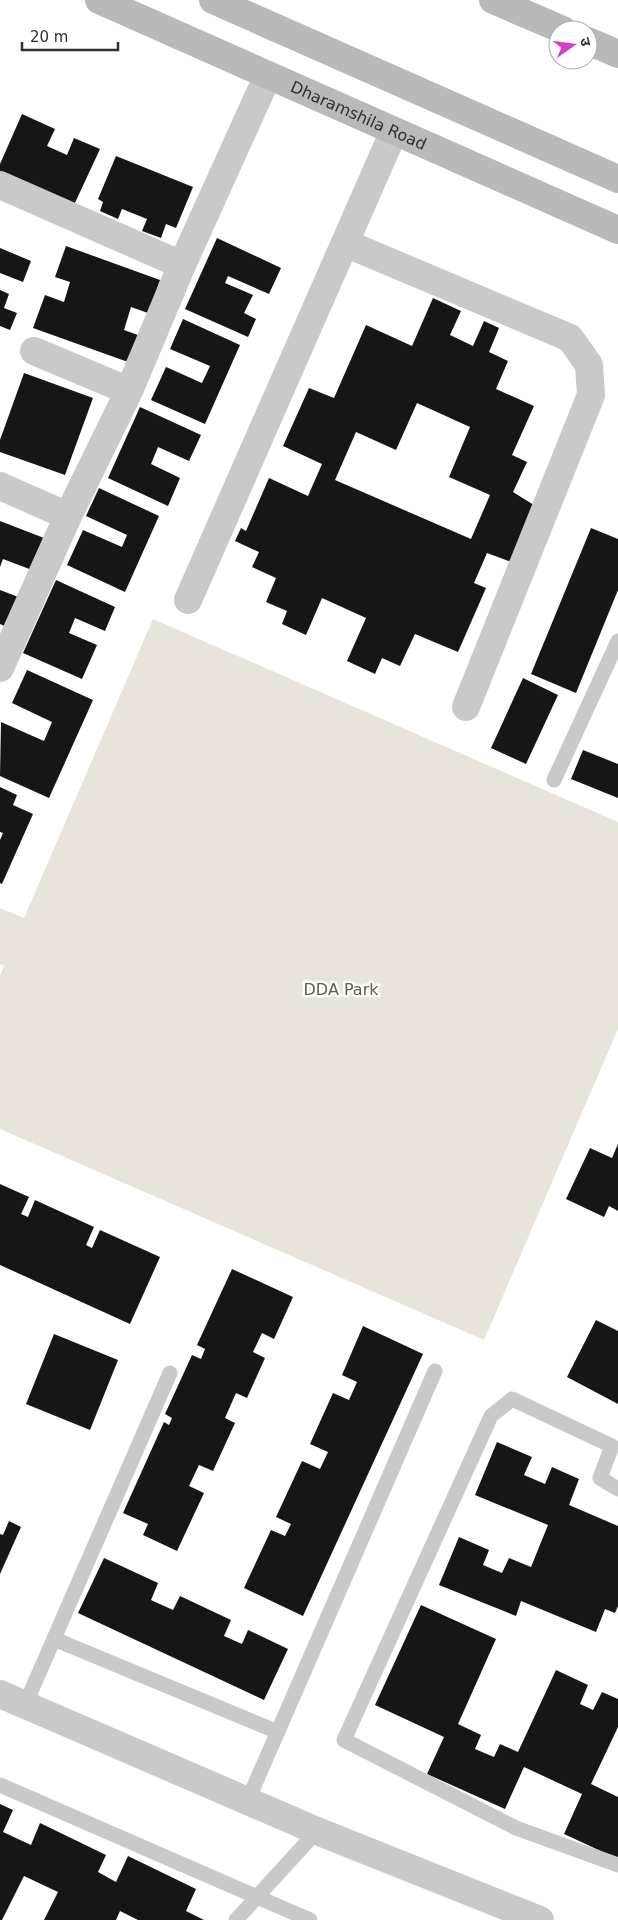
<svg xmlns="http://www.w3.org/2000/svg" width="618" height="1920" font-family="'DejaVu Sans','Noto Sans Devanagari',sans-serif">
	<style>
		.green { fill: #e8e4db }
		.building { fill: #161616; fill-rule: evenodd }
		.lines { fill: none; stroke-linecap: round; stroke-linejoin: round }
		.lane { stroke: #c9c9c9; stroke-width: 15 }
		.street { stroke: #c9c9c9; stroke-width: 28 }
		.secondary { stroke: #b9b9b9; stroke-width: 28 }
		.labels { text-anchor: middle; stroke-width: 5; stroke-linejoin: round; paint-order: stroke }
		.street-label { font-size: 16px; fill: #2f2f2f; stroke: #fff }
		.park-label { font-size: 16px; fill: #675c40; stroke: #fff }
	</style>
	<rect width="100%" height="100%" fill="#fff"/>
	<path class="green" d="M153 619 618 822V1029L484 1340 0 1129V976L4 966 0 964V908L24 918Z"/>
	<path class="building" d="M22 114 55 129 47 146 67 155 74 138 100 149 74 205 0 171V164Z
		M116 156 193 187 176 228 166 224 161 238 142 231 147 219 122 209 118 219 100 211 103 202 98 199Z
		M217 238 281 268 269 294 228 276 225 283 253 295 244 313 256 319 248 337 185 309Z
		M66 246 160 280 148 313 131 307 124 330 138 335 128 362 33 328 45 295 64 302 70 282 55 277Z
		M0 248 31 261 23 282 0 273Z
		M0 290 9 294 4 308 17 313 10 330 0 326Z
		M433 298 461 311 450 335 473 346 484 321 499 328 489 352 508 361 496 389 534 406 512 455 527 462 513 492 537 507 514 563 487 553 474 583 486 588 458 652 415 634 400 666 382 658 375 674 347 661 366 618 322 598 306 635 282 624 287 611 266 602 276 578 252 567 259 552 235 541 241 528 246 531 269 478 308 496 322 464 283 446 309 388 334 398 366 325 412 346ZM417 403 470 427 449 477 490 495 471 539 335 480 356 432 396 450Z
		M183 319 240 345 205 424 151 400 166 367 202 383 210 366 170 349Z
		M24 373 93 398 65 475 0 452V440Z
		M140 407 201 435 189 461 158 447 151 464 180 478 168 506 108 478Z
		M99 488 159 516 125 592 67 565 83 530 122 547 127 535 86 516Z
		M0 521 44 538 32 570 3 559 0 567Z
		M591 528 618 539V590L576 693 531 674Z
		M56 580 115 607 105 631 75 618 69 633 97 645 82 679 23 653Z
		M0 590 21 598 9 628 0 624Z
		M27 670 93 700 49 798 0 776 1 722 44 741 52 722 12 703Z
		M523 678 558 695 526 764 491 748Z
		M583 750 618 764V798L571 779Z
		M0 787 17 795 13 805 33 814 2 884 0 883V840L3 833 0 832Z
		M618 1144V1211L609 1206 604 1217 566 1199 590 1148 612 1158Z
		M0 1184 29 1197 21 1214 28 1217 35 1200 94 1227 86 1245 92 1248 100 1230 160 1257 130 1324 0 1265Z
		M232 1269 293 1297 274 1339 262 1333 253 1352 265 1358 247 1398 236 1393 225 1418 235 1423 213 1471 199 1465 189 1486 204 1493 177 1551 143 1535 148 1524 123 1513 164 1422 169 1425 172 1418 165 1414 192 1355 201 1359 205 1349 197 1345Z
		M596 1320 618 1331V1404L567 1377Z
		M363 1326 423 1354 303 1616 244 1588 271 1530 285 1536 291 1524 276 1517 302 1461 320 1469 328 1452 310 1444 333 1393 349 1400 357 1382 342 1375Z
		M54 1334 118 1360 90 1430 26 1404Z
		M497 1442 532 1457 524 1475 545 1484 552 1467 579 1479 569 1505 618 1526V1606L615 1613 605 1609 596 1632 521 1601 516 1616 439 1585 459 1537 489 1550 483 1565 502 1573 509 1558 531 1567 548 1525 475 1495Z
		M9 1521 21 1527 0 1574V1534L3 1535Z
		M104 1558 158 1583 151 1600 173 1610 180 1596 231 1620 224 1636 242 1644 248 1630 288 1649 264 1700 78 1613Z
		M421 1605 496 1639 458 1724 481 1735 475 1749 494 1757 500 1744 518 1752 556 1670 588 1685 580 1704 593 1710 602 1692 618 1699V1727L591 1784 618 1797V1859L564 1834 582 1794 524 1767 505 1809 427 1774 444 1737 375 1705Z
		M0 1804 13 1810 3 1832 31 1845 40 1823 106 1855 98 1872 116 1882 128 1856 196 1889 186 1911 204 1920H138L120 1911 116 1920H44L58 1892 24 1876 2 1920H0Z"/>
	<g class="lines">
		<path class="lane" d="M554 780 618 641
			M618 1489 600 1478 612 1446 512 1399 491 1416 344 1740 516 1828 618 1865
			M54 1639 278 1732
			M25 1705 170 1373
			M0 1785 310 1920
			M248 1800 435 1371
			M236 1920 317 1831"/>
		<path class="street" d="M0 185 182 265
			M345 243 570 338 589 365 591 395 466 707
			M34 351 129 391
			M0 486 68 516
			M188 600 394 131
			M0 668 68 516 129 391 182 265 268 75
			M0 1694 317 1831 540 1920"/>
		<g class="secondary">
			<path id="s1" d="M99 0 618 230"/>
			<path d="M213 0 618 179"/>
			<path d="M493 0 563 30"/>
			<path d="M588 41 618 54"/>
		</g>
	</g>
	<g class="labels">
		<g class="street-label">
			<text dy="6" stroke="none"><textPath href="#s1" startOffset="284">Dharamshila Road</textPath></text>
		</g>
		<g class="park-label">
			<text x="341" y="995">DDA Park</text>
		</g>
	</g>
	<g transform="translate(573 45) rotate(76)"><circle r="24" fill="#ffffff" stroke="#acacac"/>
	<path d="M0-4L9 19L0 12L-9 19Z" fill="#d740c6"/>
	<text y="-8" font-size="14" font-weight="bold" text-anchor="middle" fill="#2f2f2f">उ</text>
	</g>
	<path d="M22 42v8h96v-8" fill="none" stroke="#2f2f2f" stroke-width="2.5"/>
	<text x="30" y="42" font-size="15" fill="#2f2f2f" stroke="#ffffff" stroke-width="4" paint-order="stroke">20 m</text>
</svg>
